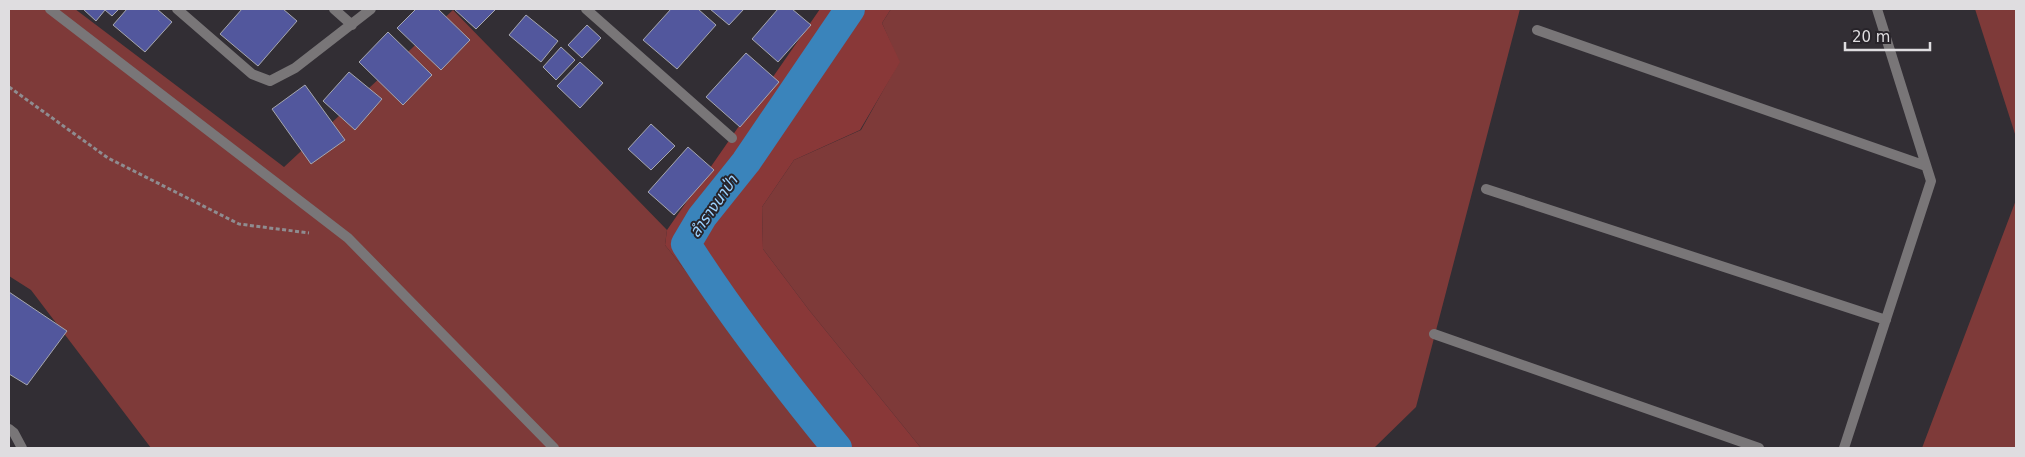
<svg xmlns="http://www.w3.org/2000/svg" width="2025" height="457" font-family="'DejaVu Sans','Noto Sans Thai',sans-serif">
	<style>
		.green { fill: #7e3a39 }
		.forest { fill: #893838 }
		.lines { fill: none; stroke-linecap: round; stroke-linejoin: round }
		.canal { stroke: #3a84bb; stroke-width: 30 }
		.building { fill: #52579d; stroke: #a6a7af }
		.path { stroke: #8f8c90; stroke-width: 3; stroke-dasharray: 4 2.5; stroke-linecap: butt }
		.street { stroke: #797678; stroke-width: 10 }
		.labels { text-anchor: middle; stroke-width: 4; stroke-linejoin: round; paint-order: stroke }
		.water-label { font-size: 16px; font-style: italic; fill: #9bd2ff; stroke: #28242a }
	</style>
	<rect width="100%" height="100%" fill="#322e34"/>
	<path class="green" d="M9 9H75L284 167 453 10 667 230 665 245 827 448H151L31 290 9 276Z
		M891 9H1520L1416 407 1374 448H921L809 310 763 249 762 207 794 160 861 130 899 62 882 23Z
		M1975 9H2016V137Z
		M2016 200V448H1922Z"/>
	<path class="forest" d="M820 9H891L882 23 900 62 860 130 794 160 762 207 763 249 809 310 921 448H827L665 245 667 230Z"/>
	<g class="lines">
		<path class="canal" d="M837 448C784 383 731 315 686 244L702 217 746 162 850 9"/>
	</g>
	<path class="building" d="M83 9H119L112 16 105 10 96 21Z
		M127 9H157L172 22 145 52 113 25Z
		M242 9H283L297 21 258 66 220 34Z
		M416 9H438L470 40 441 70 397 28Z
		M454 9H496L476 29Z
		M671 9H698L716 25 677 69 643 40Z
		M710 9H744L729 25Z
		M778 9H792L811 25 778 62 752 39Z
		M526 15 558 41 541 62 509 35Z
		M587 25 601 38 582 58 568 45Z
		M388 32 432 75 403 105 359 62Z
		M561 47 575 60 556 80 543 67Z
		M746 53 779 82 740 127 706 97Z
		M580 62 603 83 580 108 557 86Z
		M349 72 382 99 355 130 323 101Z
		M305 85 345 140 311 164 272 109Z
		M651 124 675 146 651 170 628 149Z
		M688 147 714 170 674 215 648 192Z
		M9 292 67 331 27 385 9 374Z"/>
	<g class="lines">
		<path class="path" d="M9 87 108 158 239 224 309 233"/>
		<path class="street" d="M50 9 348 238 554 448
			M177 9 252 74 270 81 295 68 371 9
			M334 9 352 25
			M586 9 732 138
			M1537 30 1926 166
			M1486 189 1886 320
			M1434 334 1759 448
			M9 429 14 433 22 448
			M1844 448 1931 181 1877 9"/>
	</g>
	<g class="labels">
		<g class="water-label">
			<text transform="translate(713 206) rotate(-55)" y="6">ลำรางนาป่า</text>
		</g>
	</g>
	<rect width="2025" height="457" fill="none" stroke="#dfdde0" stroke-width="20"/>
	<path d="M1845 42v8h85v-8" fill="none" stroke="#dfdde0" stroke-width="2.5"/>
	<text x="1852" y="42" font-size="15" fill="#dfdde0" stroke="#28242a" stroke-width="4" paint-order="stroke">20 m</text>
</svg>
